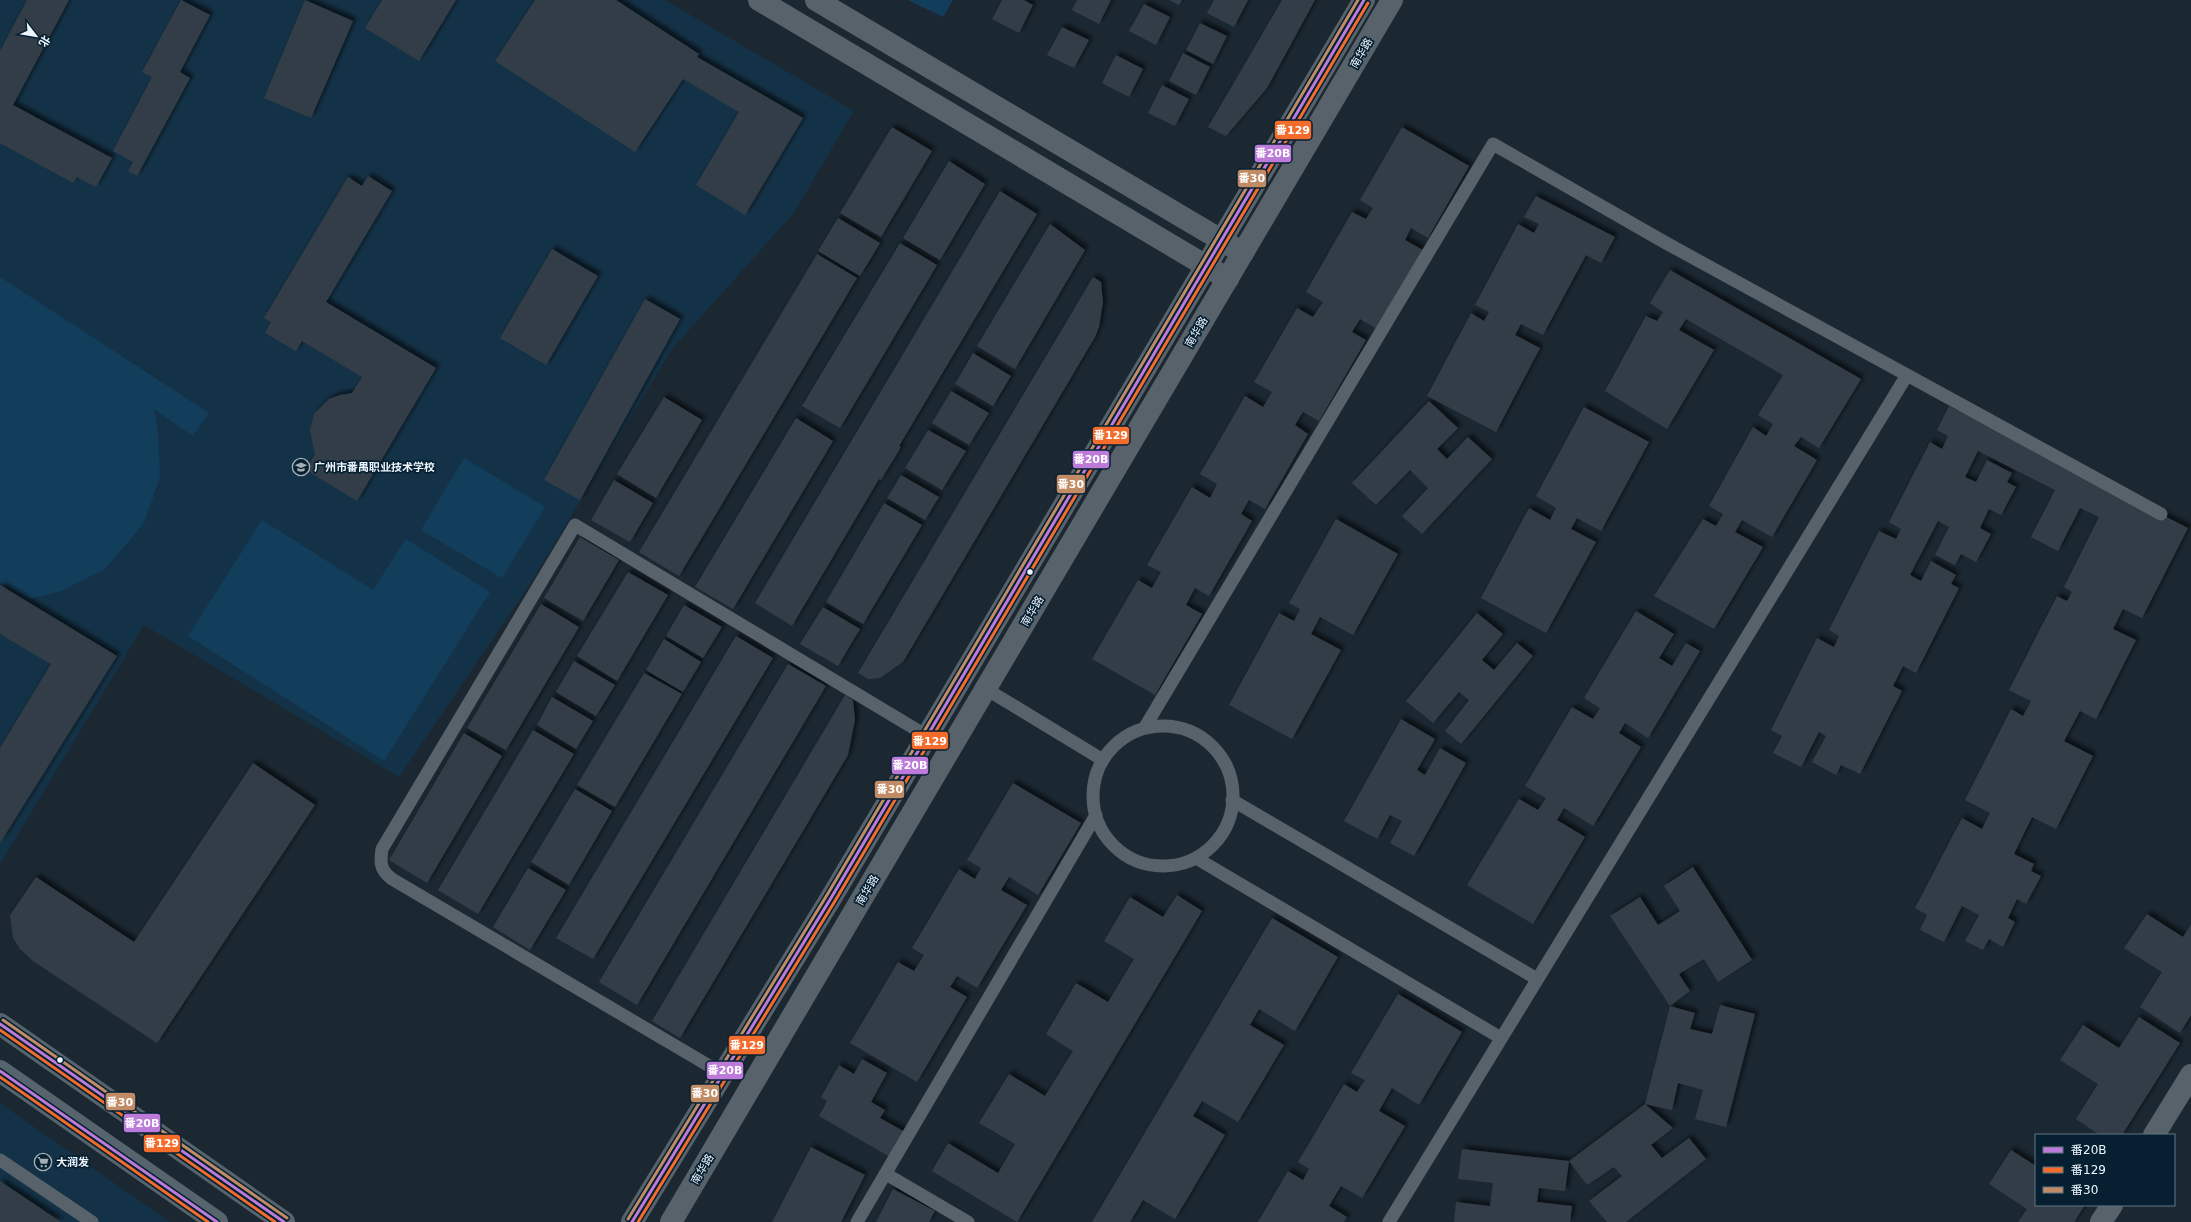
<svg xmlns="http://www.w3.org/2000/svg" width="2191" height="1222" font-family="'DejaVu Sans','Noto Sans SC',sans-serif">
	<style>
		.built { fill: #143247 }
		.green { fill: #123e5c }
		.building { fill: #333e46; filter: url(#shadow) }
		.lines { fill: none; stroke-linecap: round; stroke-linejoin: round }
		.service { stroke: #58626a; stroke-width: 13 }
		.minor { stroke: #58626a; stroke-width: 22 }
		.tertiary { stroke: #58626a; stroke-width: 22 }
		.primary { stroke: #56646e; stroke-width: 22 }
		.bus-1-casing { stroke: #062032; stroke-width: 6 }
		.bus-2-casing { stroke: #062032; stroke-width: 6 }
		.bus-3-casing { stroke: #062032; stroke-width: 6 }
		.bus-1 { stroke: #bd7bd9; stroke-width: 3 }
		.bus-2 { stroke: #f36c2b; stroke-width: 3 }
		.bus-3 { stroke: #c18c65; stroke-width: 3 }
		.bus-dot { fill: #edf6fe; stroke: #062032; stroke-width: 1.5 }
		.labels { text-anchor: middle; stroke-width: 3.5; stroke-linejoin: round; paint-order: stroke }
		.street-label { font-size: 11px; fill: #edf6fe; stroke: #062032 }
		.poi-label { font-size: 11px; font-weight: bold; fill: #edf6fe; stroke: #062032; text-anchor: start }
		.line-badge { stroke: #062032; stroke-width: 1.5 }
		.badge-label { font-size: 11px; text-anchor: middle; font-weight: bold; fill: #fff }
	</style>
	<defs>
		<filter id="shadow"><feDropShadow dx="3.5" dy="-3.5" stdDeviation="2" flood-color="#0009"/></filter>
	</defs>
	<rect width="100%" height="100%" fill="#1b2832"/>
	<path class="built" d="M0 0H665L854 111 793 214 672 349 530 584 399 777 144 625 0 864Z
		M0 1103 170 1222H0Z"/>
	<path class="green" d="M908 0H953L943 17Z
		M0 277 209 413 193 436 154 409 158 433 160 477 144 523 105 569 61 591 30 599 0 582Z
		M464 458 545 507 502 578 421 530Z
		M262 520 373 590 406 539 490 592 384 761 188 636Z"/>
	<path class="building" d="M27 0H69L13 105 112 158 96 187 77 177 73 183 0 143V51Z
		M181 0 210 15 180 72 190 78 137 176 128 171 133 162 113 151 152 77 142 72Z
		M305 0 353 21 311 118 264 98Z
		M382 0H456L419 61 365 28Z
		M535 0H616L699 54 697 57 803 118 745 215 696 185 739 112 683 79 635 152 495 61Z
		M1002 0H1024L1033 5 1019 33 992 19Z
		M1077 0H1111L1099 24 1072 10Z
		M1169 0H1182L1179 5Z
		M1214 0H1248L1234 27 1207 13Z
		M1282 0H1315L1267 88 1226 136 1208 127Z
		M1144 4 1170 17 1156 45 1129 31Z
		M1200 23 1227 36 1213 64 1186 50Z
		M1062 27 1089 40 1074 68 1047 55Z
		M1183 53 1210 67 1196 95 1169 81Z
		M1116 55 1143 69 1129 97 1102 83Z
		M1162 85 1189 99 1175 126 1148 113Z
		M892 127 932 151 881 237 840 213Z
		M1402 127 1469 166 1428 238 1411 228 1405 240 1423 250 1377 329 1360 319 1352 332 1366 340 1319 421 1303 412 1295 425 1308 434 1265 509 1249 500 1241 514 1252 521 1209 596 1195 588 1186 605 1202 614 1155 695 1092 659 1138 580 1152 588 1161 572 1147 565 1192 487 1210 498 1217 484 1200 474 1245 396 1263 407 1272 392 1254 382 1297 308 1313 317 1323 302 1306 292 1352 212 1366 219 1373 208 1360 200Z
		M949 161 985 184 940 260 903 238Z
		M368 176 392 191 326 302 436 368 357 501 306 470 315 454 310 430 314 414 329 399 340 395 352 393 362 377 302 341 296 351 265 333 271 322 264 318 348 177 362 186Z
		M1000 191 1037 214 899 446 901 447 881 480 879 479 792 626 755 603Z
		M1536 196 1615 237 1601 263 1586 255 1543 335 1521 324 1515 335 1540 348 1496 432 1427 396 1471 313 1484 321 1489 312 1475 305 1518 224 1534 233 1539 224 1524 217Z
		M838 218 880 243 860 276 818 251Z
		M1050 224 1085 250 1015 369 977 346Z
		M900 243 937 265 840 428 802 406Z
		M552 249 598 276 546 365 500 338Z
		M817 254 857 278 679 576 639 552Z
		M1670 270 1861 379 1819 448 1801 437 1794 446 1817 460 1772 537 1742 520 1735 532 1763 547 1714 629 1654 596 1703 519 1716 526 1723 514 1709 506 1753 427 1766 436 1773 424 1758 415 1783 375 1686 319 1679 330 1714 350 1667 429 1605 391 1646 316 1657 321 1663 312 1650 303Z
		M1093 277 1101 282 1103 302 1099 327 1095 337 903 662 880 678 868 679 858 673Z
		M645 299 680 319 580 500 544 480Z
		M973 353 1011 376 993 406 955 384Z
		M951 391 989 413 969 445 932 423Z
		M664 397 702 420 656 498 617 474Z
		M1429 401 1458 428 1437 449 1447 459 1468 437 1492 459 1422 534 1402 516 1428 488 1410 470 1376 505 1352 483Z
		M1949 406 2188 528 2142 618 2123 609 2113 629 2136 640 2096 719 2080 711 2064 741 2093 756 2056 829 2032 817 2014 854 2034 864 2031 871 2041 876 2026 904 2017 899 2008 918 2015 922 2003 947 1989 939 1983 950 1965 941 1979 915 1962 906 1944 942 1920 930 1927 915 1915 908 1962 818 1982 829 1990 813 1965 800 2011 709 2023 716 2031 701 2009 690 2057 596 2067 601 2072 592 2064 587 2099 517 2080 508 2058 551 2031 537 2055 490 1978 451 1965 477 1976 482 1987 460 2012 473 2007 482 2016 487 2001 515 1989 509 1980 528 1991 534 1976 562 1961 554 1955 565 1935 555 1949 527 1938 521 1910 575 1921 581 1931 561 1956 575 1951 584 1959 588 1916 673 1903 666 1893 686 1902 691 1860 774 1841 765 1836 775 1812 762 1826 736 1819 732 1801 767 1773 753 1782 736 1771 730 1817 638 1834 647 1839 636 1829 630 1879 531 1896 539 1901 529 1889 522 1930 442 1942 449 1948 436 1937 430Z
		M1584 407 1649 442 1601 531 1577 518 1571 529 1596 542 1546 633 1481 598 1529 508 1550 520 1556 508 1536 496Z
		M796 418 833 441 733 609 695 587Z
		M928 430 966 451 942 490 905 468Z
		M901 475 939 497 925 520 887 498Z
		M614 480 653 503 630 542 591 520Z
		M884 503 922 525 863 624 826 602Z
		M1336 519 1398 554 1353 635 1320 617 1311 634 1341 650 1292 739 1229 705 1279 613 1294 621 1300 609 1289 603Z
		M580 537 619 560 583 621 544 598Z
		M628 572 668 595 617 681 577 656Z
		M0 585 117 656 0 843V748L51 664 0 634Z
		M541 604 579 627 506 750 467 728Z
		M684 605 722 627 703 658 666 636Z
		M823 607 860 629 838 666 800 644Z
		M1636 611 1674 634 1659 658 1672 666 1686 643 1700 651 1648 738 1625 723 1619 733 1641 747 1593 826 1564 808 1557 820 1585 837 1533 924 1467 885 1519 799 1538 810 1546 798 1525 786 1572 707 1593 719 1600 708 1584 698Z
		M1477 613 1503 634 1482 660 1494 670 1517 643 1533 656 1461 744 1445 731 1469 700 1459 692 1433 723 1406 701Z
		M736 636 773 658 593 959 556 938Z
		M664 639 701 662 683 692 646 670Z
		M574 661 615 685 596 716 556 692Z
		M788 664 826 686 637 1005 599 982Z
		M644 673 682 694 615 807 577 785Z
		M845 695 853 700 855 720 848 755 680 1038 652 1021Z
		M552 697 593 721 576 749 537 725Z
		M1401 719 1435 739 1417 770 1425 775 1440 748 1466 763 1414 856 1390 843 1402 821 1390 815 1377 839 1344 821Z
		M533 730 574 754 478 914 438 890Z
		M464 733 502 756 427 883 389 860Z
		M253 763 315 805 157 1043 33 961 20 949 13 938 10 915 36 877 134 942Z
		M1013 783 1081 823 1038 895 1009 877 1001 890 1027 905 977 988 957 976 950 987 967 997 917 1082 850 1043 898 962 914 971 924 955 912 948 959 869 975 879 981 868 967 860Z
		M575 789 612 811 569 885 531 862Z
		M1693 867 1752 960 1718 982 1704 959 1679 974 1690 991 1670 1006 1695 1013 1690 1029 1712 1034 1720 1005 1755 1014 1726 1127 1695 1119 1703 1090 1678 1083 1672 1110 1645 1104 1673 1128 1651 1145 1662 1158 1689 1138 1706 1159 1626 1222H1607L1589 1201 1622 1176 1614 1167 1587 1185 1569 1161 1565 1191 1539 1188 1537 1202 1572 1206 1570 1222H1454L1456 1202 1490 1206 1493 1183 1458 1179 1462 1149 1569 1161 1645 1104 1670 1006 1610 916 1640 897 1658 925 1680 911 1664 886Z
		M528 868 566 890 530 950 493 927Z
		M1177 895 1202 911 1017 1222 932 1171 948 1143 998 1173 1015 1144 979 1123 1009 1074 1045 1096 1073 1051 1046 1034 1076 983 1108 1002 1134 959 1104 941 1130 897 1163 917Z
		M2147 914 2183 937 2191 924V1015L2180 1033 2140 1007 2162 972 2124 948Z
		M1272 918 1338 957 1295 1031 1259 1009 1250 1025 1284 1045 1238 1122 1202 1101 1193 1116 1225 1135 1175 1219 1143 1200 1130 1222H1092Z
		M1398 994 1462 1032 1419 1105 1392 1088 1379 1111 1405 1126 1362 1198 1341 1186 1329 1206 1347 1217 1344 1222H1258L1288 1171 1303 1180 1309 1169 1298 1162 1344 1084 1357 1092 1365 1080 1351 1073Z
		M2139 1017 2180 1043 2122 1135H2100L2076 1119 2098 1084 2060 1060 2083 1025 2119 1048Z
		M862 1059 887 1073 871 1102 885 1110 880 1118 905 1132 890 1157 819 1116 827 1101 821 1097 839 1065 854 1074Z
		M811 1147 865 1175 841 1222H772Z
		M2011 1150 2036 1166V1205H2085L2074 1222H2018L2027 1209 1989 1184Z
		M0 1181 61 1222H0Z
		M893 1189 935 1211 929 1222H876Z"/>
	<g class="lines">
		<path class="service" d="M986 689 1103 760
			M1093 796a70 70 0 1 1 140 0a70 70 0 1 1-140 0Z
			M1145 727 1493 144 1666 243 2161 514
			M1232 800 1537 979
			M1196 858 1501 1038
			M723 1074 392 879C380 870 380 863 382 849L575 525 927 736
			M0 1160 92 1222
			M886 1174 968 1222
			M857 1222 1096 815
			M1389 1222 1907 375"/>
		<path class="minor" d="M759 0 1228 279
			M816 0 1243 253
			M2154 1135 2191 1075
			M2101 1222 2112 1205"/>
		<path class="tertiary" d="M632 1222 831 898 1364 0
			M671 1222 1392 0"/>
		<path class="primary" d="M0 1024 284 1222
			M0 1071 217 1222"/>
		<defs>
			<path id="bus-1" d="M0 1024 284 1222
				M0 1071 217 1222
				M632 1222 831 898 1364 0"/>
			<path id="bus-2" d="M0 1030 275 1222
				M0 1077 208 1222
				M638 1222 835 901 1368 3"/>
			<path id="bus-3" d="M3 1020 287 1218
				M628 1219 827 895 1358 0"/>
		</defs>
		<use href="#bus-1" class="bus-1-casing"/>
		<use href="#bus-2" class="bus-2-casing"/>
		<use href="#bus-3" class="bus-3-casing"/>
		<use href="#bus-1" class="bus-1"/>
		<use href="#bus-2" class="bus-2"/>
		<use href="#bus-3" class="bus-3"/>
	</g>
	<defs>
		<symbol id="school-ring" viewBox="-11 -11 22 22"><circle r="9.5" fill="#062032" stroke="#a4aeb7" stroke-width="1.5"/><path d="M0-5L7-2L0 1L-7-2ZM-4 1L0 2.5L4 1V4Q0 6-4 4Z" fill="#a4aeb7"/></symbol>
		<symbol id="supermarket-ring" viewBox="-11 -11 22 22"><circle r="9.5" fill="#062032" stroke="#a4aeb7" stroke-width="1.5"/><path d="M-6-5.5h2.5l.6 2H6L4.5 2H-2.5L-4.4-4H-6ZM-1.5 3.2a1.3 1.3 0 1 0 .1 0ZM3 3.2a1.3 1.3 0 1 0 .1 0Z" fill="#a4aeb7"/></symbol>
	</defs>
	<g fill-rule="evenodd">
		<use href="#school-ring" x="291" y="457" width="20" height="20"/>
		<use href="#supermarket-ring" x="33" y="1152" width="20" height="20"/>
	</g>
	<g class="bus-dot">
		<circle cx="1030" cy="572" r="3.5"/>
		<circle cx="60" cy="1060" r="3.5"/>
	</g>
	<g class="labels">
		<g class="street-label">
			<text transform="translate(1361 53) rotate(-60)" y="4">南华路</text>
			<text transform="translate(1196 332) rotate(-59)" y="4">南华路</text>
			<text transform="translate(1032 611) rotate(-59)" y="4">南华路</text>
			<text transform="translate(867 890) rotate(-59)" y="4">南华路</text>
			<text transform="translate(702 1169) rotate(-59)" y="4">南华路</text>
		</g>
		<g class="poi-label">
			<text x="314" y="471">广州市番禺职业技术学校</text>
			<text x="56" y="1166">大润发</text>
		</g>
	</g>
	<g class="line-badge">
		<rect x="1274" y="120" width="38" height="20" rx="4" fill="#f36c2b"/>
		<rect x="1254" y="144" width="38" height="19" rx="4" fill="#bd7bd9"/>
		<rect x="1237" y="169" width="30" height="19" rx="4" fill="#c18c65"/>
		<rect x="1092" y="426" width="38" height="19" rx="4" fill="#f36c2b"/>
		<rect x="1072" y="450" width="38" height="19" rx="4" fill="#bd7bd9"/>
		<rect x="1056" y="474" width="30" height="20" rx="4" fill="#c18c65"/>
		<rect x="911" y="731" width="38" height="19" rx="4" fill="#f36c2b"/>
		<rect x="891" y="756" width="38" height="19" rx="4" fill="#bd7bd9"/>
		<rect x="874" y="780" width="31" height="19" rx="4" fill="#c18c65"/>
		<rect x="728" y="1035" width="38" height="20" rx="4" fill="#f36c2b"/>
		<rect x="706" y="1061" width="38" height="19" rx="4" fill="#bd7bd9"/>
		<rect x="690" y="1084" width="30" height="19" rx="4" fill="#c18c65"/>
		<rect x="105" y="1092" width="31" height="19" rx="4" fill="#c18c65"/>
		<rect x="123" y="1113" width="38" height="20" rx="4" fill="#bd7bd9"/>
		<rect x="143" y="1134" width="38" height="19" rx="4" fill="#f36c2b"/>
	</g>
	<g class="badge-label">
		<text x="1293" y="134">番129</text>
		<text x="1273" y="157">番20B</text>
		<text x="1252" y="182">番30</text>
		<text x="1111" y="439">番129</text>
		<text x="1091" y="463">番20B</text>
		<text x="1071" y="488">番30</text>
		<text x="930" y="745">番129</text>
		<text x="910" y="769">番20B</text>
		<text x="890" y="793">番30</text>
		<text x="747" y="1049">番129</text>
		<text x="725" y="1074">番20B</text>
		<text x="705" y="1097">番30</text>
		<text x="120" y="1106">番30</text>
		<text x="142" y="1127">番20B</text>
		<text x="162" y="1147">番129</text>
	</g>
	<rect x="2035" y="1134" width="140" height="72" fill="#062032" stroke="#627684"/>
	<rect x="2043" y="1147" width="20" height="6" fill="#bd7bd9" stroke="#627684"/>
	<text x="2071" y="1154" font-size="12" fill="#edf6fe">番20B</text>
	<rect x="2043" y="1167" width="20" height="6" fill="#f36c2b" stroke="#627684"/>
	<text x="2071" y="1174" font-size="12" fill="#edf6fe">番129</text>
	<rect x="2043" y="1187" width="20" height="6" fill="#c18c65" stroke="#627684"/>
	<text x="2071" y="1194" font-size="12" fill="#edf6fe">番30</text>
	<g transform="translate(36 36) rotate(121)" stroke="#062032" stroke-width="3" paint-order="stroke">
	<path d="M0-3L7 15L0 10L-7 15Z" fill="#edf6fe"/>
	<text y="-6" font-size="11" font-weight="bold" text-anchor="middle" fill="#edf6fe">北</text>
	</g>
</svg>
